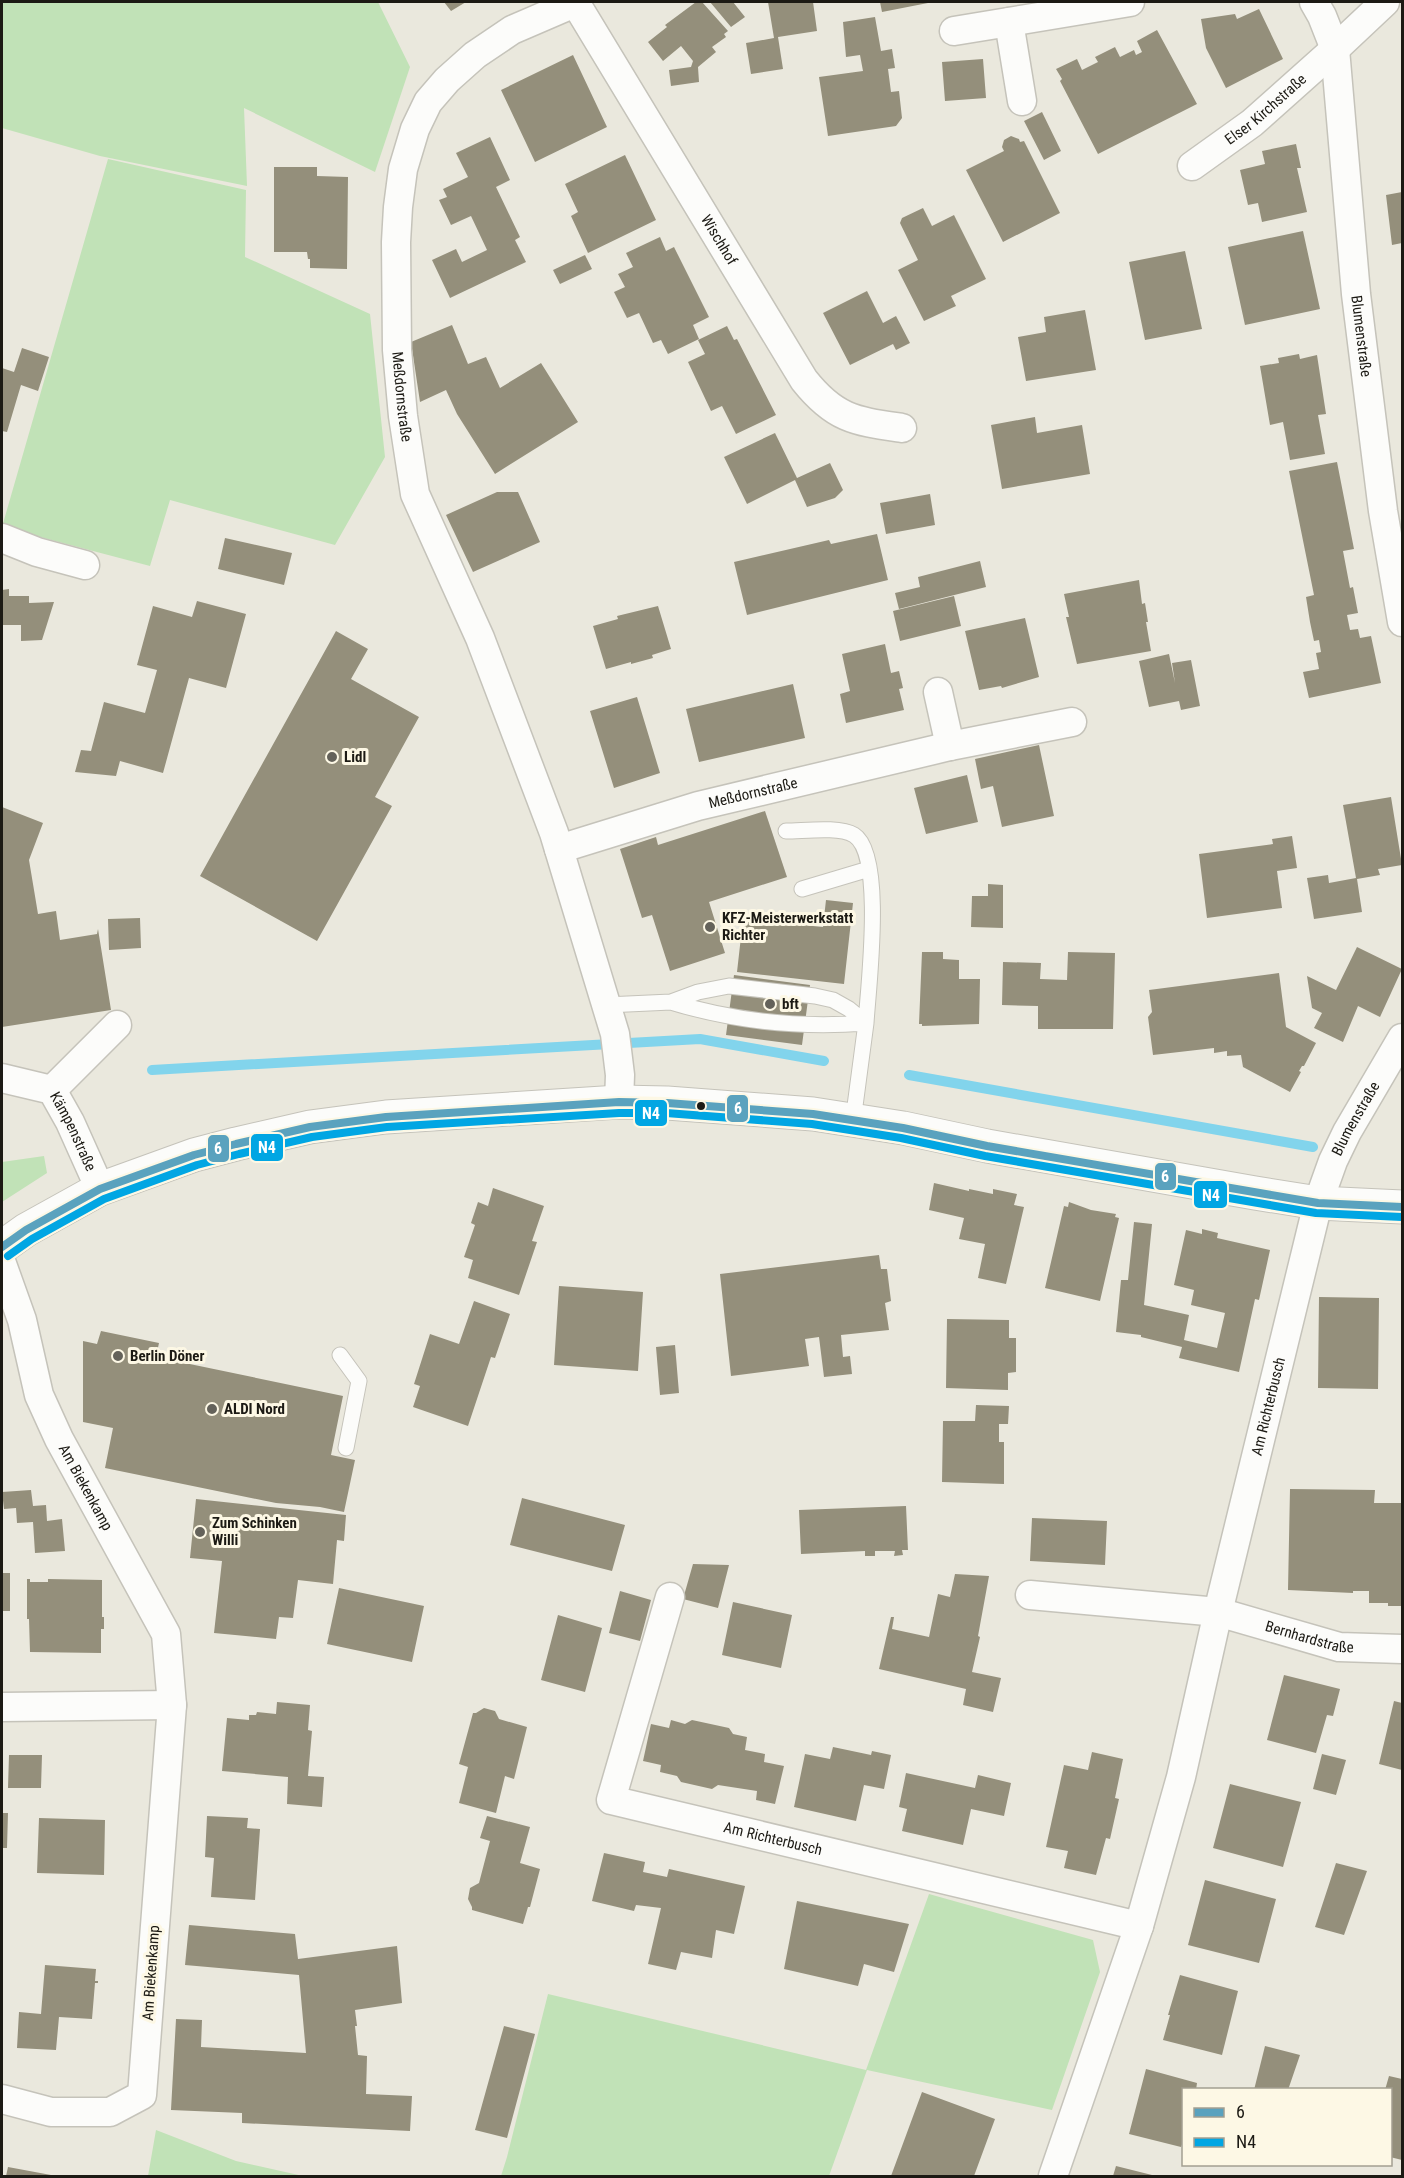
<svg xmlns="http://www.w3.org/2000/svg" width="1404" height="2178" font-family="'Roboto Condensed',sans-serif">
	<style>
		.green { fill: #c1e2b7 }
		.lines { fill: none; stroke-linecap: round; stroke-linejoin: round }
		.stream { stroke: #82d4ec; stroke-width: 10 }
		.building { fill: #948f7b }
		.lane-casing { stroke: #c5c3ba; stroke-width: 17 }
		.street-casing { stroke: #c5c3ba; stroke-width: 31 }
		.secondary-casing { stroke: #c5c3ba; stroke-width: 35 }
		.lane { stroke: #fcfcfa; stroke-width: 15 }
		.street { stroke: #fcfcfa; stroke-width: 28 }
		.secondary { stroke: #fcfcfa; stroke-width: 33 }
		.bus-1-casing { stroke: #fdf8e5; stroke-width: 12 }
		.bus-2-casing { stroke: #fdf8e5; stroke-width: 12 }
		.bus-1 { stroke: #5aa2be; stroke-width: 8 }
		.bus-2 { stroke: #01a6e3; stroke-width: 8 }
		.poi-dot { fill: #64625a; stroke: #fdf8e5; stroke-width: 2 }
		.bus-dot { fill: #1c1a14; stroke: #fdf8e5; stroke-width: 2 }
		.labels { text-anchor: middle; stroke-width: 6; stroke-linejoin: round; paint-order: stroke }
		.street-label { font-size: 15px; fill: #1c1a14; stroke: #fdf8e5 }
		.poi-label { font-size: 15px; font-weight: bold; fill: #1c1a14; stroke: #fdf8e5; text-anchor: start }
		.line-badge { stroke: #fdf8e5; stroke-width: 2 }
		.badge-label { font-size: 16px; text-anchor: middle; font-weight: bold; fill: #fff }
	</style>
	<rect width="100%" height="100%" fill="#eae8dd"/>
	<path class="green" d="M2 2H378L410 67 375 172 244 108 247 186 100 156 2 128Z
		M108 159 246 190 245 257 370 314 385 457 335 545 170 500 150 566 2 527Z
		M44 1156 47 1173 2 1202V1162Z
		M929 1894 1093 1940 1100 1972 1052 2110 867 2070 829 2176H501L507 2157 548 1994 866 2070Z
		M156 2130 236 2161 303 2176H148Z"/>
	<g class="lines">
		<path class="stream" d="M152 1070 700 1039 824 1061
			M909 1075 1313 1147"/>
	</g>
	<path class="building" d="M444 2H466L451 11Z
		M696 2H702L728 31 724 34 726 37 712 47 716 52 698 67 699 82 671 86 669 70 691 67 693 61 681 46 663 61 648 42 667 27 665 25Z
		M710 2H733L745 17 731 27Z
		M768 2H813L817 31 778 37 783 69 751 74 746 43 774 38Z
		M880 2H928V3L882 12Z
		M1259 9 1283 59 1226 88 1206 48 1201 19 1235 14 1237 19Z
		M875 17 881 51 892 49 895 68 888 69 891 92 899 91 902 118 896 126 828 136 819 77 863 71 860 55 846 57 843 22Z
		M1157 30 1197 104 1098 154 1060 81 1062 79 1056 69 1077 59 1082 70 1098 62 1095 57 1115 47 1120 57 1134 50 1136 55 1142 52 1137 41Z
		M573 55 607 127 535 162 501 90Z
		M983 59 986 98 945 101 942 62Z
		M1042 112 1061 151 1044 160 1024 121Z
		M1011 136 1019 139 1020 142 1024 141 1060 213 1003 242 966 170 1004 151 1002 147 1004 140Z
		M490 137 510 180 496 187 520 237 515 240 526 262 450 298 432 260 456 249 462 262 487 250 471 216 451 225 439 200 447 197 443 189 468 177 456 153Z
		M1296 144 1301 168H1297L1307 212 1262 222 1258 203 1248 205 1240 170 1265 164 1262 151Z
		M625 155 656 220 588 253 571 216 578 212 565 184Z
		M274 167H317V176L348 177 347 269 310 268V259H308L307 252H274Z
		M1402 192V243L1392 245 1386 195Z
		M923 208 932 226 954 215 986 279 951 296 956 306 924 321 898 270 918 260 900 223 902 218Z
		M1303 231 1320 309 1245 325 1228 247Z
		M660 237 666 251 674 247 709 317 693 325 699 339 668 354 661 340 653 343 639 313 627 318 614 292 625 287 618 274 633 267 626 253Z
		M1185 251 1202 329 1145 340 1129 262Z
		M585 255 592 269 560 284 553 270Z
		M867 291 883 323 896 316 910 343 896 350 893 344 850 365 823 313Z
		M1085 310 1096 370 1026 381 1018 337 1046 332 1044 317Z
		M452 325 468 364 486 357 500 388 541 363 578 422 495 474 457 414 446 390 420 402 411 342Z
		M727 326 734 340 737 339 776 415 736 434 722 406 711 411 688 362 705 354 698 340Z
		M22 348 49 357 38 391 21 385 7 432 2 431V368L14 372Z
		M1299 354 1300 359 1317 355 1326 414 1318 415 1325 454 1290 460 1283 422 1270 425 1260 366 1279 363 1278 358Z
		M1035 417 1037 433 1082 425 1090 474 1002 489 991 425Z
		M775 433 797 478 830 463 843 490 835 498 807 507 795 480 747 504 724 457Z
		M1337 462 1354 549 1343 551 1350 588 1353 587 1358 613 1347 615 1350 630 1358 629 1360 638 1371 636 1381 683 1309 698 1303 672 1319 669 1316 653 1321 652 1319 640 1314 641 1310 622 1306 597 1314 595 1289 471Z
		M497 492H518L540 542 473 572 446 515Z
		M930 494 935 525 886 534 880 503Z
		M877 534 888 580 747 615 734 562 829 540 831 544Z
		M225 538 292 553 284 585 218 569Z
		M980 561 986 587 899 609 895 593 920 587 918 577Z
		M1139 580 1142 604 1145 603 1148 622H1146L1151 651 1077 664 1066 617H1069L1064 594Z
		M9 589V596H29V603L54 602 42 640 21 641V625H2V590Z
		M954 596 961 626 900 641 893 611Z
		M197 601 246 614 226 688 189 678 163 773 120 761 116 776 75 772 81 750 91 751 104 702 145 713 157 670 137 665 153 606 192 617Z
		M658 606 671 649 652 655 653 658 631 664V662L606 669 593 626 618 619 617 616Z
		M1025 618 1039 677 1002 688 1001 686 979 690 965 631Z
		M336 631 368 649 351 679 419 717 375 797 392 806 317 941 200 876Z
		M885 644 891 673 899 671 903 688 899 689 904 710 846 723 840 694 850 691 842 654Z
		M1169 654 1175 683 1172 663 1191 660 1200 706 1181 710 1179 701 1149 707 1139 661Z
		M793 684 805 738 699 762 686 709Z
		M637 697 660 773 614 788 590 711Z
		M1039 745 1054 816 1002 827 993 786 981 789 975 759Z
		M967 775 978 822 926 834 914 788Z
		M1391 797 1402 865 1378 869 1380 875 1357 879 1362 912 1314 919 1307 878 1328 875 1329 883 1356 878 1343 805Z
		M2 807 43 823 29 860 38 914 56 911 60 940 97 934 98 929 111 1010 2 1027Z
		M765 811 787 877 709 902 725 953 670 971 652 915 642 918 620 849 656 837 658 845Z
		M1292 836 1297 868 1277 871 1282 908 1207 918 1199 854 1273 844 1272 839Z
		M988 884 1003 885V928L971 927 972 896H988Z
		M826 900 853 903 844 984 737 972 743 919 823 927Z
		M140 918 141 948 109 950 108 919Z
		M1357 947 1402 969 1380 1017 1358 1006 1343 1042 1314 1028 1322 1013 1312 1008 1307 976 1336 990Z
		M922 952H943V959L959 960V979H980L979 1024 922 1026V1024H919Z
		M1068 952 1115 953 1113 1029H1038V1006L1002 1005 1003 962 1041 963 1040 979 1067 980Z
		M1279 973 1286 1027 1316 1043 1304 1066H1302L1299 1071 1301 1072 1290 1092 1243 1067 1241 1055 1227 1056V1051L1214 1053V1048L1153 1055 1148 1017 1152 1012 1149 990Z
		M734 975 810 985 802 1045 726 1035Z
		M934 1183 969 1191V1189L993 1194V1189L1017 1194 1014 1205 1024 1207 1006 1284 978 1278 985 1244 959 1239 964 1218 929 1210Z
		M493 1188 544 1206 532 1241 537 1242 519 1295 468 1278 473 1260 464 1257 475 1225 471 1223 478 1202 488 1206Z
		M1069 1202 1091 1210 1116 1214 1115 1217 1119 1218 1100 1301 1045 1288 1064 1206 1068 1207Z
		M1134 1222 1152 1224 1144 1305 1189 1315 1184 1340 1217 1348 1225 1313 1191 1305 1194 1290 1174 1285 1186 1230 1202 1234V1229L1218 1233 1217 1238 1270 1250 1259 1300 1255 1299 1239 1372 1179 1358 1182 1347 1141 1337V1335L1116 1332 1121 1280H1128Z
		M879 1255 881 1269H887L891 1301 885 1303 889 1330 841 1335 843 1357 850 1356 852 1374 824 1377 819 1337 805 1339 809 1366 731 1376 720 1274Z
		M559 1286 643 1292 638 1371 554 1365Z
		M1319 1297 1379 1298 1378 1389 1318 1388Z
		M474 1301 510 1314 495 1358 491 1357 468 1426 413 1407 420 1386 414 1384 430 1334 459 1344Z
		M947 1319 1009 1320V1338H1016V1372L1008 1373V1390L946 1388Z
		M101 1331 159 1343 156 1357 343 1396 331 1455 355 1460 344 1512 320 1507 276 1503 105 1468 113 1428 83 1422V1341L97 1344Z
		M675 1345 679 1393 660 1395 656 1347Z
		M976 1405 1009 1406 1008 1424H999V1442H1004V1484L942 1482 943 1421H975Z
		M1290 1489 1375 1490 1374 1503H1402V1606H1388V1603H1369V1591H1353V1593L1288 1590Z
		M31 1490 33 1506 46 1505 47 1521 62 1519 65 1551 35 1553 33 1522 17 1523 16 1508 4 1509 2 1492Z
		M522 1498 625 1525 612 1571 510 1545Z
		M196 1499 346 1515 344 1541 337 1540 333 1584 298 1580 293 1618 279 1617 276 1639 214 1633 222 1561 190 1558Z
		M906 1506 908 1550H902L903 1555 894 1556 895 1551H875V1556H865V1551L801 1554 799 1510Z
		M1032 1518 1107 1521 1105 1565 1030 1561Z
		M693 1564 729 1565 718 1608 683 1599Z
		M2 1573H10V1611H2Z
		M955 1574 989 1576 978 1636 980 1637 972 1672 1001 1678 993 1712 963 1705 966 1689 879 1669 891 1617H894L892 1629 929 1637 938 1594 950 1597Z
		M27 1579H30V1582H48V1579L102 1580V1617H104V1629H101V1653L30 1652 29 1619H27Z
		M339 1588 424 1606 412 1662 327 1644Z
		M620 1591 651 1600 640 1641 609 1633Z
		M733 1602 792 1615 781 1668 722 1655Z
		M558 1615 602 1628 585 1692 541 1680Z
		M1284 1675 1340 1689 1333 1716 1327 1715 1316 1753 1267 1740Z
		M1394 1701 1402 1703V1770L1379 1764Z
		M277 1702 310 1705 308 1730 312 1731 308 1776 324 1777 322 1807 287 1804 288 1777 222 1771 227 1718 249 1720V1715H256L257 1712 276 1714Z
		M484 1708 495 1711 499 1719 527 1727 514 1779 505 1776 496 1813 459 1803 468 1767 459 1764 473 1713H476Z
		M671 1720 685 1724 692 1720 729 1728 733 1734 747 1737 745 1750 765 1754 764 1762 784 1766 775 1804 756 1800 757 1791 718 1785 712 1789 681 1782 677 1776 660 1772 661 1765 643 1761 651 1724 669 1728Z
		M833 1747 871 1755 872 1751 891 1755 884 1789 864 1785 856 1821 794 1807 805 1754 830 1759Z
		M1092 1752 1123 1759 1115 1798 1119 1799 1110 1839 1106 1838 1096 1875 1064 1868 1068 1851 1046 1847 1064 1765 1088 1770Z
		M1322 1754 1346 1760 1336 1795 1313 1789Z
		M9 1755H42L41 1788H8Z
		M906 1773 975 1788 978 1775 1011 1783 1004 1816 971 1809 963 1845 902 1831 907 1809 899 1807Z
		M1230 1784 1301 1802 1283 1867 1213 1848Z
		M2 1813H8L7 1848H2Z
		M207 1816 248 1818 247 1828 260 1829 255 1900 211 1897 214 1858 205 1857Z
		M487 1816 530 1827 520 1863 540 1869 530 1907H528L523 1924 472 1910V1907L468 1899 470 1888 479 1883 490 1841 480 1838Z
		M39 1818 105 1820 104 1875 37 1873Z
		M604 1853 645 1862 643 1872 667 1877 669 1869 745 1886 734 1934 716 1930 712 1958 681 1952 676 1970 648 1964 661 1908 636 1905 634 1911 592 1901Z
		M1336 1863 1367 1871 1344 1935 1315 1927Z
		M1205 1880 1276 1899 1259 1963 1188 1945Z
		M797 1901 909 1924 894 1972 864 1964 858 1986 784 1969Z
		M189 1925 295 1934 298 1959 397 1946 402 2003 355 2010 357 2026H355L358 2055 367 2056 366 2094 412 2096 410 2131 242 2123V2113L171 2110 176 2019 202 2020 201 2047 306 2053 299 1975 185 1965Z
		M45 1965 96 1969 95 1981H98V1983H95L92 2019 59 2017 56 2050 17 2048 19 2012 41 2014Z
		M1180 1975 1238 1991 1222 2055 1163 2040 1170 2015H1168Z
		M504 2026 535 2034 507 2138 475 2130Z
		M1265 2046 1300 2055 1288 2090H1254Z
		M1146 2069 1197 2083 1196 2090H1184V2139L1181 2147 1129 2134Z
		M1389 2076 1402 2079V2160L1390 2157V2090H1385Z
		M922 2092 995 2119 974 2176H891Z
		M1116 2166 1156 2176H1113Z
		M8 2167 51 2175V2176H6Z"/>
	<g class="lines">
		<defs>
			<path id="lane" d="M802 889 869 869
				M671 1002C733 1021 801 1028 866 1023 868 989 885 854 854 835 839 826 804 831 786 831
				M606 1005 671 1002 698 992 729 986 815 996 833 1000 849 1009 866 1023 853 1121
				M340 1355 359 1381 346 1448"/>
			<g id="street">
				<path id="s1" d="M575 2 804 380C835 419 855 421 902 428"/>
				<path id="s2" d="M577 2 512 30 475 55 447 80 428 102 415 129 403 169 398 207 396 242 397 350 403 416 415 494 480 638 554 833 615 1034 620 1075 619 1102"/>
				<path id="s3" d="M1314 2 1322 16 1335 49 1356 294 1383 511 1402 622"/>
				<path d="M1009 22 1022 101"/>
				<path d="M954 31 1130 2"/>
				<path id="s4" d="M1192 166 1252 123 1335 49 1385 2"/>
				<path d="M2 538 37 552 85 565"/>
				<path d="M938 692 950 746"/>
				<path id="s5" d="M559 849 698 806 950 746 1072 722"/>
				<path id="s6" d="M2 1078 52 1090 70 1122 100 1189"/>
				<path d="M52 1090 117 1025"/>
				<path id="s7" d="M2 1264 22 1320 39 1395 59 1439 166 1634 172 1705 142 2095 110 2112H51L2 2099"/>
				<path id="s8" d="M1030 1595 1218 1612 1339 1647 1402 1649"/>
				<path id="s9" d="M670 1597 611 1800 1139 1926"/>
				<path d="M2 1707 172 1705"/>
				<path id="s10" d="M1053 2176 1139 1926 1181 1777 1218 1612 1318 1203 1333 1161 1347 1132 1402 1038"/>
			</g>
			<path id="secondary" d="M2 1247 26 1230 100 1189 194 1155 236 1144 310 1127 386 1117 619 1102 667 1103 813 1114 903 1128 987 1146 1255 1193 1318 1203 1402 1207"/>
		</defs>
		<use href="#lane" class="lane-casing"/>
		<use href="#street" class="street-casing"/>
		<use href="#secondary" class="secondary-casing"/>
		<use href="#lane" class="lane"/>
		<use href="#street" class="street"/>
		<use href="#secondary" class="secondary"/>
		<defs>
			<path id="bus-1" d="M2 1247 26 1230 100 1189 194 1155 236 1144 310 1127 386 1117 619 1102 667 1103 813 1114 903 1128 987 1146 1318 1203 1402 1207"/>
			<path id="bus-2" d="M8 1256 32 1239 104 1199 197 1165 239 1154 312 1137 387 1127 619 1113H666L812 1124 901 1138 985 1156 1316 1213 1402 1217"/>
		</defs>
		<use href="#bus-1" class="bus-1-casing"/>
		<use href="#bus-2" class="bus-2-casing"/>
		<use href="#bus-1" class="bus-1"/>
		<use href="#bus-2" class="bus-2"/>
	</g>
	<g class="poi-dot">
		<circle cx="332" cy="757" r="6"/>
		<circle cx="710" cy="927" r="6"/>
		<circle cx="770" cy="1004" r="6"/>
		<circle cx="118" cy="1356" r="6"/>
		<circle cx="212" cy="1409" r="6"/>
		<circle cx="200" cy="1532" r="6"/>
	</g>
	<circle class="bus-dot" cx="701" cy="1106" r="5"/>
	<g class="labels">
		<g class="street-label">
			<text dy="5" stroke="none"><textPath href="#s4" startOffset="93">Elser Kirchstraße</textPath></text>
			<text dy="5" stroke="none"><textPath href="#s1" startOffset="278">Wischhof</textPath></text>
			<text dy="5" stroke="none"><textPath href="#s3" startOffset="340">Blumenstraße</textPath></text>
			<text dy="5" stroke="none"><textPath href="#s2" startOffset="482">Meßdornstraße</textPath></text>
			<text dy="5" stroke="none"><textPath href="#s5" startOffset="202">Meßdornstraße</textPath></text>
			<text dy="5" stroke="none"><textPath href="#s10" startOffset="1102">Blumenstraße</textPath></text>
			<text dy="5" stroke="none"><textPath href="#s6" startOffset="98">Kämpenstraße</textPath></text>
			<text dy="5" stroke="none"><textPath href="#s10" startOffset="800">Am Richterbusch</textPath></text>
			<text dy="5" stroke="none"><textPath href="#s7" startOffset="240">Am Biekenkamp</textPath></text>
			<text dy="5" stroke="none"><textPath href="#s8" startOffset="284">Bernhardstraße</textPath></text>
			<text dy="5" stroke="none"><textPath href="#s9" startOffset="378">Am Richterbusch</textPath></text>
			<text transform="translate(151 1973) rotate(-86)" y="5">Am Biekenkamp</text>
		</g>
		<g class="poi-label">
			<text x="344" y="762">Lidl</text>
			<text x="722" y="923">KFZ-Meisterwerkstatt<tspan x="722" dy="17">Richter</tspan></text>
			<text x="782" y="1009">bft</text>
			<text x="130" y="1361">Berlin Döner</text>
			<text x="224" y="1414">ALDI Nord</text>
			<text x="212" y="1528">Zum Schinken<tspan x="212" dy="17">Willi</tspan></text>
		</g>
	</g>
	<g class="line-badge">
		<rect x="726" y="1094" width="23" height="29" rx="6" fill="#5aa2be"/>
		<rect x="634" y="1099" width="34" height="28" rx="6" fill="#01a6e3"/>
		<rect x="250" y="1133" width="34" height="29" rx="6" fill="#01a6e3"/>
		<rect x="207" y="1134" width="23" height="29" rx="6" fill="#5aa2be"/>
		<rect x="1154" y="1162" width="23" height="29" rx="6" fill="#5aa2be"/>
		<rect x="1193" y="1180" width="35" height="29" rx="6" fill="#01a6e3"/>
	</g>
	<g class="badge-label">
		<text x="738" y="1114">6</text>
		<text x="651" y="1119">N4</text>
		<text x="267" y="1153">N4</text>
		<text x="218" y="1154">6</text>
		<text x="1165" y="1182">6</text>
		<text x="1211" y="1201">N4</text>
	</g>
	<rect width="1404" height="2178" fill="none" stroke="#1c1a14" stroke-width="6"/>
	<rect x="1182" y="2088" width="210" height="78" fill="#fdf8e5" stroke="#a39f91" stroke-width="1.5"/>
	<rect x="1194" y="2108" width="30" height="9" fill="#5aa2be" stroke="#a39f91" stroke-width="1.5"/>
	<text x="1236" y="2118" font-size="18" fill="#1c1a14">6</text>
	<rect x="1194" y="2138" width="30" height="9" fill="#01a6e3" stroke="#a39f91" stroke-width="1.5"/>
	<text x="1236" y="2148" font-size="18" fill="#1c1a14">N4</text>
</svg>
